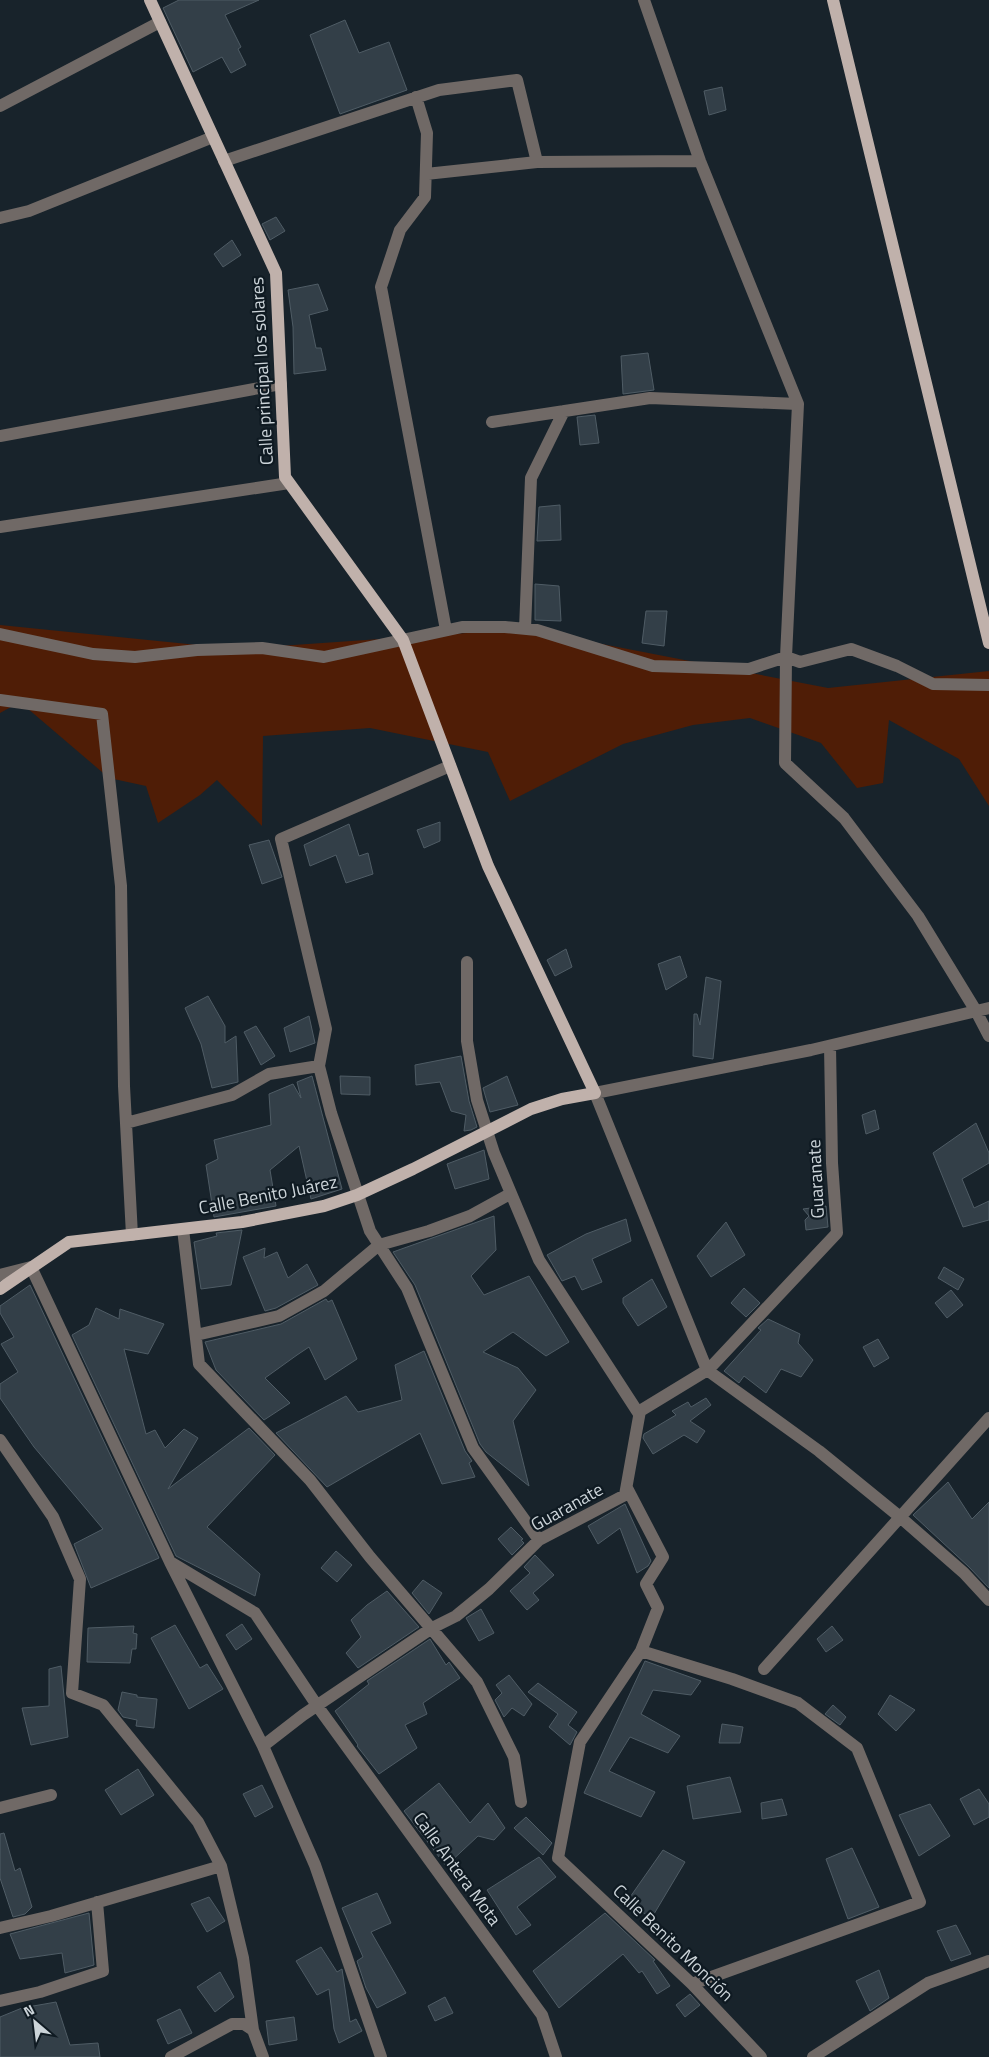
<svg xmlns="http://www.w3.org/2000/svg" width="989" height="2057" font-family="'Titillium Web',sans-serif">
	<style>
		.green { fill: #4f1d06 }
		.building { fill: #333f48; stroke: #4f5c65 }
		.lines { fill: none; stroke-linecap: round; stroke-linejoin: round }
		.minor { stroke: #706966; stroke-width: 12 }
		.major { stroke: #c0b1ab; stroke-width: 12 }
		.labels { text-anchor: middle; stroke-width: 4.5; stroke-linejoin: round; paint-order: stroke }
		.street-label { font-size: 18px; fill: #ccd4d9; stroke: #0f1a22 }
	</style>
	<rect width="100%" height="100%" fill="#18232b"/>
	<path class="green" d="M0 625 237 649 525 629 828 688 989 671V806L959 759 889 720 883 783 857 788 821 743 750 718 693 725 623 744 510 801 488 752 370 728 263 736 262 826 217 780 200 795 158 823 146 786 109 778 20 702 0 713Z"/>
	<path class="building" d="M179 0H259L225 15 241 47 238 49 246 65 231 73 222 57 193 72 163 8Z
		M345 20 359 53 389 42 407 90 340 114 310 35Z
		M722 87 726 110 709 115 704 91Z
		M276 217 285 231 270 240 262 224Z
		M232 240 241 255 223 267 214 254Z
		M318 284 328 310 309 315 316 348H321L326 370 294 374 293 327 288 290Z
		M648 353 654 390 623 394 621 356Z
		M595 415 599 443 580 445 577 417Z
		M560 505 561 540 537 541 539 507Z
		M535 584 559 586 561 621 535 620Z
		M646 611H667L664 646 642 643Z
		M440 822V841L424 848 417 830Z
		M349 824 359 856 368 853 373 874 346 883 336 855 310 866 304 845Z
		M269 840 282 877 262 884 249 845Z
		M566 949 572 967 555 976 547 960Z
		M680 956 687 977 666 990 658 964Z
		M706 977 721 981 713 1059 693 1056 694 1014H697L700 1025Z
		M208 996 225 1026V1043L236 1036 238 1082 212 1088 201 1044 185 1008Z
		M309 1016 315 1043 290 1052 284 1028Z
		M256 1026 275 1056 261 1065 244 1032Z
		M461 1056 469 1101 477 1127 471 1130 464 1131 466 1115 451 1111 440 1082 416 1085 415 1065Z
		M312 1076 342 1189 311 1199 299 1146 270 1170 276 1206 214 1217 206 1165 218 1159 214 1140 271 1125 269 1094 293 1084 301 1098 297 1082Z
		M340 1076 370 1077V1095L341 1094Z
		M507 1076 518 1105 490 1112 483 1088Z
		M875 1110 879 1129 866 1134 862 1115Z
		M976 1123 989 1153V1163L962 1179 974 1208 989 1201V1220L963 1227 933 1153Z
		M484 1150 489 1179 455 1189 447 1164Z
		M826 1206 828 1227 806 1230 805 1220 809 1216 803 1209Z
		M494 1216 496 1250 471 1276 484 1295 529 1276 569 1342 546 1356 513 1332 483 1352 518 1368 536 1390 513 1421 529 1486 486 1452 480 1444 415 1285 393 1252Z
		M626 1219 631 1241 592 1259 602 1282 582 1290 575 1276 562 1281 547 1255 586 1234Z
		M726 1222 745 1255 711 1277 697 1256Z
		M242 1230 231 1285 201 1289 194 1242 217 1236 216 1233Z
		M265 1248 264 1258 277 1252 288 1278 307 1264 318 1285 276 1308 265 1311 243 1257Z
		M944 1267 964 1279 958 1290 938 1278Z
		M652 1279 667 1307 638 1326 623 1303V1298Z
		M30 1285 159 1558 91 1588 74 1544 103 1529 34 1447 0 1398V1384L18 1372 1 1344 14 1337 0 1313V1306Z
		M744 1288 760 1303 746 1317 731 1303Z
		M951 1290 963 1305 947 1318 935 1303Z
		M326 1299 328 1302 332 1300 357 1359 325 1380 309 1347 297 1355 265 1378 290 1403 264 1420 216 1370 205 1342 281 1324Z
		M96 1308 119 1319 120 1309 164 1324 148 1354 124 1349 146 1434 155 1430 165 1448 184 1429 198 1438 168 1489 249 1428 275 1455 207 1527 260 1574 255 1596 176 1556 72 1335 89 1325Z
		M768 1319 800 1334 798 1343 813 1360 801 1377 781 1369 766 1393 744 1376 739 1383 724 1371 761 1330 758 1328Z
		M878 1339 889 1358 874 1367 863 1347Z
		M424 1351 465 1451 472 1461 469 1463 475 1477 442 1484 420 1433 327 1487 276 1433 346 1396 358 1412 402 1400 395 1365Z
		M706 1398 711 1405 690 1421 705 1431 697 1443 684 1435 653 1454 643 1438 644 1434 676 1415 672 1411 688 1402 691 1407Z
		M948 1482 972 1519 989 1502V1588L969 1567 913 1515Z
		M625 1504 651 1561 648 1566 637 1573 620 1528 598 1544 588 1526Z
		M511 1527 523 1539 521 1540 524 1543 512 1555 498 1539Z
		M336 1551 352 1565 337 1582 321 1568Z
		M535 1555 554 1575 533 1593 539 1600 527 1610 510 1591 530 1573 524 1567Z
		M423 1580 442 1593 429 1614 412 1593Z
		M387 1591 419 1627 358 1668 346 1653 361 1637 351 1620 367 1605Z
		M481 1609 494 1633 479 1641 466 1618Z
		M242 1624 252 1639 236 1650 226 1635Z
		M175 1625 200 1668 207 1664 223 1689 189 1709 151 1638Z
		M134 1626 133 1633 137 1634 136 1649H132L130 1663 87 1662 88 1628Z
		M832 1626 843 1640 826 1652 817 1639Z
		M430 1639 446 1665 449 1662 460 1678 423 1703 427 1714 405 1725 417 1748 379 1774 357 1746 358 1745 335 1711 369 1684 367 1681Z
		M645 1661 701 1681 691 1695 653 1690 641 1714 680 1736 668 1753 630 1737 609 1771 655 1792 641 1817 584 1793Z
		M61 1666 68 1737 31 1745 22 1708 49 1706V1669Z
		M509 1675 532 1704 524 1716 512 1708 504 1717 495 1700 502 1693 496 1685Z
		M538 1683 577 1712 568 1725 577 1732 570 1745 549 1727 558 1714 528 1692Z
		M122 1692 137 1695V1697L157 1699 154 1728 136 1726 137 1720 123 1717 118 1710Z
		M890 1695 915 1710 896 1731 878 1714Z
		M833 1705 846 1717 840 1725 825 1714Z
		M722 1724 743 1727 740 1743H719Z
		M138 1769 154 1795 121 1815 105 1790Z
		M730 1777 741 1812 693 1819 687 1786Z
		M439 1783 470 1823 488 1803 505 1828 494 1840 478 1836 446 1866 404 1811Z
		M262 1785 273 1807 255 1817 243 1794Z
		M979 1789 989 1804V1817L974 1825 960 1799Z
		M782 1799 787 1815 762 1819 761 1803Z
		M930 1804 950 1836 919 1856 899 1815Z
		M526 1817 552 1843 543 1855 514 1828Z
		M4 1833 15 1871 20 1868 32 1907 25 1914 13 1917 0 1878V1834Z
		M852 1848 879 1907 848 1919 826 1859Z
		M663 1850 685 1862 651 1919 628 1900Z
		M539 1857 556 1877 517 1907 531 1925 516 1935 487 1890Z
		M377 1893 391 1923 371 1932 406 1993 377 2008 366 1988 357 1961 363 1957 342 1908Z
		M209 1897 225 1921 207 1932 191 1904Z
		M89 1913 94 1965 65 1973 62 1953 20 1959 10 1934Z
		M605 1913 655 1960 653 1961 670 1986 657 1994 642 1971 639 1973 623 1954 559 2008 533 1971Z
		M956 1925 971 1954 951 1961 937 1931Z
		M321 1947 337 1972 342 1969 350 2022 356 2019 362 2031 339 2043 334 2029 329 1989 317 1995 296 1961Z
		M879 1970 889 1998 870 2011 856 1981Z
		M220 1972 234 1997 215 2012 197 1987Z
		M690 1994 700 2005 685 2017 676 2005Z
		M445 1997 453 2013 435 2021 428 2006Z
		M56 2002 70 2045 98 2043 100 2057H0V2017L22 2008Z
		M180 2009 192 2033 168 2044 157 2020Z
		M294 2017 297 2040 269 2045 266 2021Z"/>
	<g class="lines">
		<path class="minor" d="M644 0 700 161 798 404 786 657 785 763 844 818 918 916 976 1011 989 1036
			M416 97 427 133 425 197 400 230 381 287 446 630
			M0 106 160 22
			M224 161 439 90 517 80 537 162 700 161
			M426 174 537 162
			M0 218 29 211 213 137
			M492 422 650 398 798 404
			M0 436 281 384
			M0 527 289 483
			M525 629 531 478 564 411
			M0 634 93 654 135 657 197 650 262 648 324 657 462 627H505L537 630 653 666 749 669 786 657 800 662 851 649 897 666 933 684 989 685
			M0 700 102 714 121 886 124 1086 132 1235
			M450 766 281 839 326 1029 319 1066 331 1113 370 1231 407 1288 473 1448 539 1540
			M467 962V1041L477 1100 494 1153 539 1260 639 1414
			M989 1008 811 1050 595 1093 707 1370 819 1451 900 1517 964 1573 989 1600
			M126 1123 232 1095 269 1074 319 1066
			M183 1229 199 1364 310 1480 370 1557 477 1682 514 1757 521 1802
			M0 1275 31 1267 170 1562 263 1746 315 1865 381 2057
			M196 1335 279 1316 324 1291 379 1245 429 1231 470 1216 510 1194
			M0 1440 53 1517 80 1579 72 1693 103 1705 198 1822 221 1866 243 1958 253 2030 263 2057
			M627 1488 663 1557 646 1584 658 1608 641 1651 580 1742 558 1858 692 1984 761 2057
			M170 1562 255 1613 318 1707 542 2015 556 2057
			M641 1651 732 1679 798 1703 857 1748 920 1902 692 1984
			M764 1669 989 1418
			M263 1746 303 1715 432 1628 456 1616 489 1589 539 1540 625 1495 640 1411 709 1369 837 1233 832 1163 830 1046
			M0 1808 51 1795
			M0 1928 51 1916 221 1866
			M0 2001 40 1992 103 1971 97 1902
			M171 2057 232 2024H244L253 2030
			M813 2057 928 1983 989 1961"/>
		<path class="major" d="M833 0 989 643
			M0 1289 69 1242 242 1222 324 1206 357 1195 413 1169 531 1109 562 1099 595 1093 488 866 403 640 285 477 276 273 150 0"/>
	</g>
	<g class="labels">
		<g class="street-label">
			<text transform="translate(262 371) rotate(-93)" y="6">Calle principal los solares</text>
			<text transform="translate(816 1179) rotate(-93)" y="6">Guaranate</text>
			<text transform="translate(268 1195) rotate(-11)" y="6">Calle Benito Juárez</text>
			<text transform="translate(567 1507) rotate(-29)" y="6">Guaranate</text>
			<text transform="translate(457 1869) rotate(54)" y="6">Calle Antera Mota</text>
			<text transform="translate(673 1943) rotate(44)" y="6">Calle Benito Monción</text>
		</g>
	</g>
	<g transform="translate(35 2022) rotate(332)" stroke="#0f1a22" stroke-width="4" paint-order="stroke">
	<path d="M0-4L9 19L0 12L-9 19Z" fill="#ccd4d9"/>
	<text y="-8" font-size="14" font-weight="bold" text-anchor="middle" fill="#ccd4d9">N</text>
	</g>
</svg>
